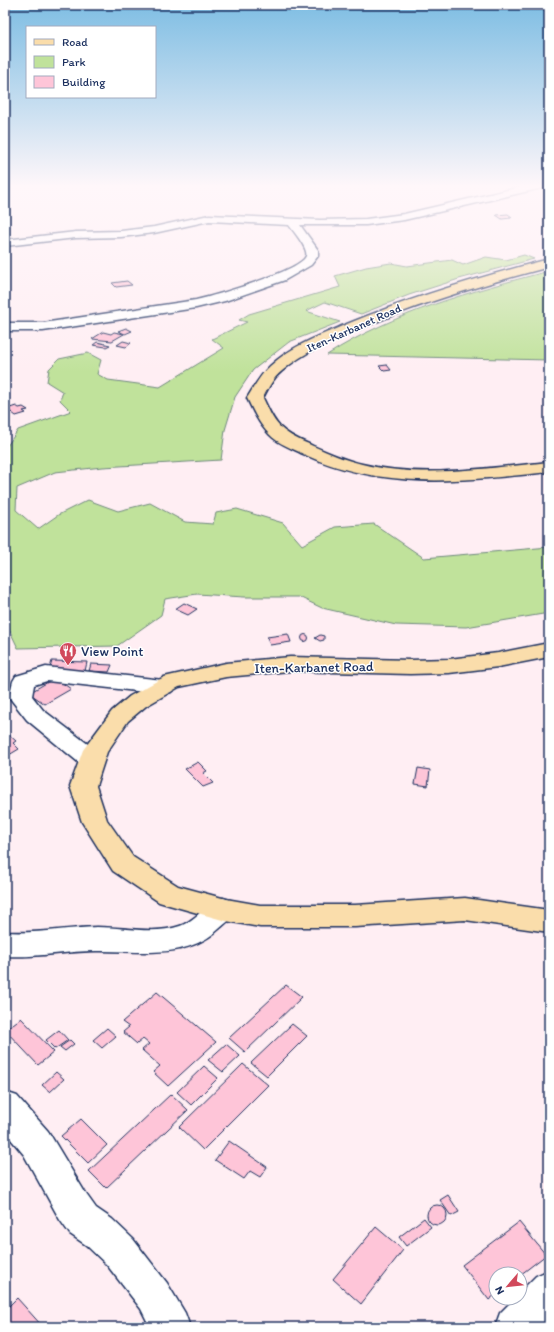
<svg xmlns="http://www.w3.org/2000/svg" width="554" height="1332" font-family="Itim,sans-serif">
	<style>
		.green { fill: #c0e29b; stroke: #6e887c }
		.building { fill: #fec5d8; stroke: #1b2f5e }
		.lines { fill: none; stroke-linecap: round; stroke-linejoin: round }
		.minor-casing { stroke: #1b2f5e; stroke-width: 3 }
		.major-casing { stroke: #1b2f5e; stroke-width: 3 }
		.minor { fill: #fff; fill-rule: evenodd }
		.major { fill: #faddab; fill-rule: evenodd }
		.labels { text-anchor: middle; stroke-width: 3; stroke-linejoin: round; paint-order: stroke }
		.far-street-label { font-size: 12px; fill: #1b2f5e; stroke: #fff }
		.poi-label { font-size: 14px; fill: #1b2f5e; stroke: #fff; text-anchor: start }
		.street-label { font-size: 14px; fill: #1b2f5e; stroke: #fff }
	</style>
	<rect width="100%" height="100%" fill="#ffeef3"/>
	<filter id="ink" filterUnits="userSpaceOnUse"><feTurbulence type="fractalNoise" baseFrequency=".025" numOctaves="2"/><feDisplacementMap in="SourceGraphic" scale="8" xChannelSelector="R" yChannelSelector="G"/><feConvolveMatrix kernelMatrix="1 2 1 2 8 2 1 2 1" color-interpolation-filters="sRGB"/></filter>
	<g filter="url(#ink)">
		<path class="green" d="M524 255 534 259 459 279 409 295 361 314 325 302 306 311 340 322 289 342 253 370 235 397 225 430 221 460 103 467 55 472 17 488 16 510 38 529 58 515 88 500 118 511 150 503 185 522 213 524 216 513 237 509 283 523 302 545 335 527 374 524 424 558 549 547V613L466 627 396 625 322 608 299 597H244L197 594 165 599 161 615 117 646 18 648 8 627H5V449L18 430 71 411 60 400 63 392 47 382 49 369 59 359 88 353 101 360 97 374 108 380 160 387 224 348 212 339 247 322 239 320 249 314 340 287 335 276 366 267 391 263 407 266 452 260 463 265 486 257 506 260Z
			M549 271V360L327 355C394 312 472 291 549 271Z"/>
		<path class="building" d="M508 214 512 217H509L511 218 502 219 496 215Z
			M127 281 132 285 116 287 112 283Z
			M126 328 132 331 125 334 118 331Z
			M103 332 111 334 114 332 124 334 112 341 92 339Z
			M123 341 131 343 126 347 117 345Z
			M97 342 110 345 106 347 93 345Z
			M387 365 391 370 384 371 379 366Z
			M16 406 19 408 23 407 28 410 23 411 26 413 16 416 7 409Z
			M184 603 197 609 188 615 175 609Z
			M288 634 291 642 270 645 267 637Z
			M301.5 638a3.5 3.5 0 1 1 7 0a3.5 3.5 0 1 1-7 0Z
			M320 635 324 636V640L320 641 315 638Z
			M52 661 87 662 85 671H49Z
			M91 664 112 665 109 672 89 671Z
			M55 678 71 689 45 704 29 693Z
			M7 733 16 741 13 743 19 749 9 755 5 751V735Z
			M198 762 207 771 203 773 213 783 203 787 185 769Z
			M418 768 430 770 428 786 415 784Z
			M286 985 302 997 245 1052 229 1038Z
			M157 992 216 1042 168 1086 153 1072 160 1066 142 1050 149 1044 143 1039 137 1044 123 1032 129 1027 122 1022Z
			M21 1018 54 1052 38 1065 5 1030Z
			M292 1024 307 1036 267 1076 251 1063Z
			M107 1028 116 1036 102 1048 93 1040Z
			M59 1030 68 1040 55 1049 46 1040Z
			M70 1040 74 1044 65 1051 60 1047Z
			M226 1044 240 1056 223 1072 208 1060Z
			M243 1064 268 1085 203 1150 179 1127Z
			M204 1066 218 1078 191 1105 177 1092Z
			M56 1072 64 1079 50 1092 42 1085Z
			M171 1094 188 1110 106 1188 89 1171Z
			M81 1119 107 1145 88 1163 61 1136Z
			M229 1141 267 1167 260 1177 250 1171 244 1179 215 1160Z
			M448 1195 459 1212 451 1216 440 1200Z
			M427 1215a10 10 0 1 1 20 0a10 10 0 1 1-20 0Z
			M424 1218 431 1227 406 1246 399 1237Z
			M519 1222 546 1255 520 1275V1274H496V1294L489 1300 462 1265Z
			M376 1227 403 1250 361 1304 333 1279Z
			M17 1298 43 1327H5V1310Z"/>
		<g class="lines">
			<defs>
				<path id="minor" d="M529 185H547L542 188 404 220 366 225H300L318 250V256L311 265 285 280 225 301 196 308 43 331H5V323H43L196 300C213 296 301 271 306 256 309 249 293 231 289 225L209 221 154 233 121 237 76 238 5 246V240L76 232 121 231 154 227 209 215 320 220 366 219 404 214Z
					M46 667 163 680 171 682 174 687 171 692 163 694 47 681 34 685 32 696 43 710 101 754 104 760 101 766 92 768 83 766 27 720 9 697 13 681 16 676Z
					M223 898 233 901 237 909C233 918 226 923 219 929 184 961 139 950 96 951 66 951 36 958 5 956V932C36 934 66 928 97 927 124 927 154 935 180 926 197 920 206 903 223 898Z
					M5 1092 17 1096 48 1131 86 1194 96 1208 112 1219 133 1239 167 1283 185 1313 190 1327H150L141 1309 107 1265 86 1245 70 1234 60 1220 24 1155 5 1132Z
					M549 1270V1317L540 1327H495L500 1313 515 1298H520V1292L536 1276Z"/>
				<path id="major" d="M549 259V267C484 284 420 303 359 329 332 340 304 352 282 371 273 378 268 388 263 398 268 408 272 419 280 427 289 436 302 441 313 446 329 453 345 460 362 464 422 479 488 468 549 462V472C464 481 383 491 303 454 292 448 278 444 269 434 259 424 253 411 247 398 254 387 260 375 270 366 291 346 321 335 347 324 412 297 480 277 549 259Z
					M549 643V657L498 667 449 673 410 674 290 671 226 677 179 687 146 706 128 721 107 752 96 786 107 820 133 857 178 886 226 899 260 905H355L465 898 549 910V932L465 920 355 927H260L226 921 169 905 159 902 113 871 82 822 70 786 83 750 112 711 130 696 164 677 226 663 290 657 410 660 449 659 498 653Z"/>
			</defs>
			<use href="#minor" class="minor-casing"/>
			<use href="#major" class="major-casing"/>
			<use href="#minor" class="minor"/>
			<use href="#major" class="major"/>
		</g>
	</g>
	<linearGradient id="sky" x2="0" y2="1"><stop stop-color="#7dbde3"/><stop offset="0.5" stop-color="#fff7fa"/><stop offset="1" stop-color="#fff7fa" stop-opacity="0"/></linearGradient>
	<rect width="554" height="372" fill="url(#sky)"/>
	<defs>
		<symbol id="restaurant-pin" viewBox="-11 -11 22 30"><path d="M0 17L-7.5 6A9.5 9.5 0 1 1 7.5 6Z" fill="#d1495b" stroke="#fff"/><path d="M-5-6h1v4h1v-4h1v4h1v-4h1v5L-1.5 .5V6h-2V.5L-5-1ZM5-6V6H3V1.5H1.5Q1.5-4 5-6Z" fill="#fff"/></symbol>
	</defs>
	<g fill-rule="evenodd">
		<use href="#restaurant-pin" x="58" y="641" width="20" height="27"/>
	</g>
	<g class="labels">
		<g class="far-street-label">
			<text transform="translate(354 328) rotate(-24)" y="4">Iten-Karbanet Road</text>
		</g>
		<g class="poi-label">
			<text x="81" y="656">View Point</text>
		</g>
		<g class="street-label">
			<text transform="translate(314 667) rotate(-1)" y="5">Iten-Karbanet Road</text>
		</g>
	</g>
	<rect width="554" height="1332" fill="none" stroke="#fff" stroke-width="20"/>
	<rect x="10" y="10" width="534" height="1312" fill="none" stroke="#1b2f5e" stroke-width="1.5" filter="url(#ink)"/>
	<rect x="26" y="26" width="130" height="72" fill="#ffffff" stroke="#a4acbf"/>
	<rect x="34" y="39" width="20" height="6" fill="#faddab" stroke="#a4acbf"/>
	<text x="62" y="46" font-size="12" fill="#1b2f5e">Road</text>
	<rect x="34" y="56" width="20" height="12" fill="#c0e29b" stroke="#a4acbf"/>
	<text x="62" y="66" font-size="12" fill="#1b2f5e">Park</text>
	<rect x="34" y="76" width="20" height="12" fill="#fec5d8" stroke="#a4acbf"/>
	<text x="62" y="86" font-size="12" fill="#1b2f5e">Building</text>
	<g transform="translate(508 1286) rotate(242)"><circle r="19" fill="#ffffff" stroke="#a4acbf"/>
	<path d="M0-3L7 15L0 10L-7 15Z" fill="#d1495b"/>
	<text y="-6" font-size="11" font-weight="bold" text-anchor="middle" fill="#1b2f5e">N</text>
	</g>
</svg>
